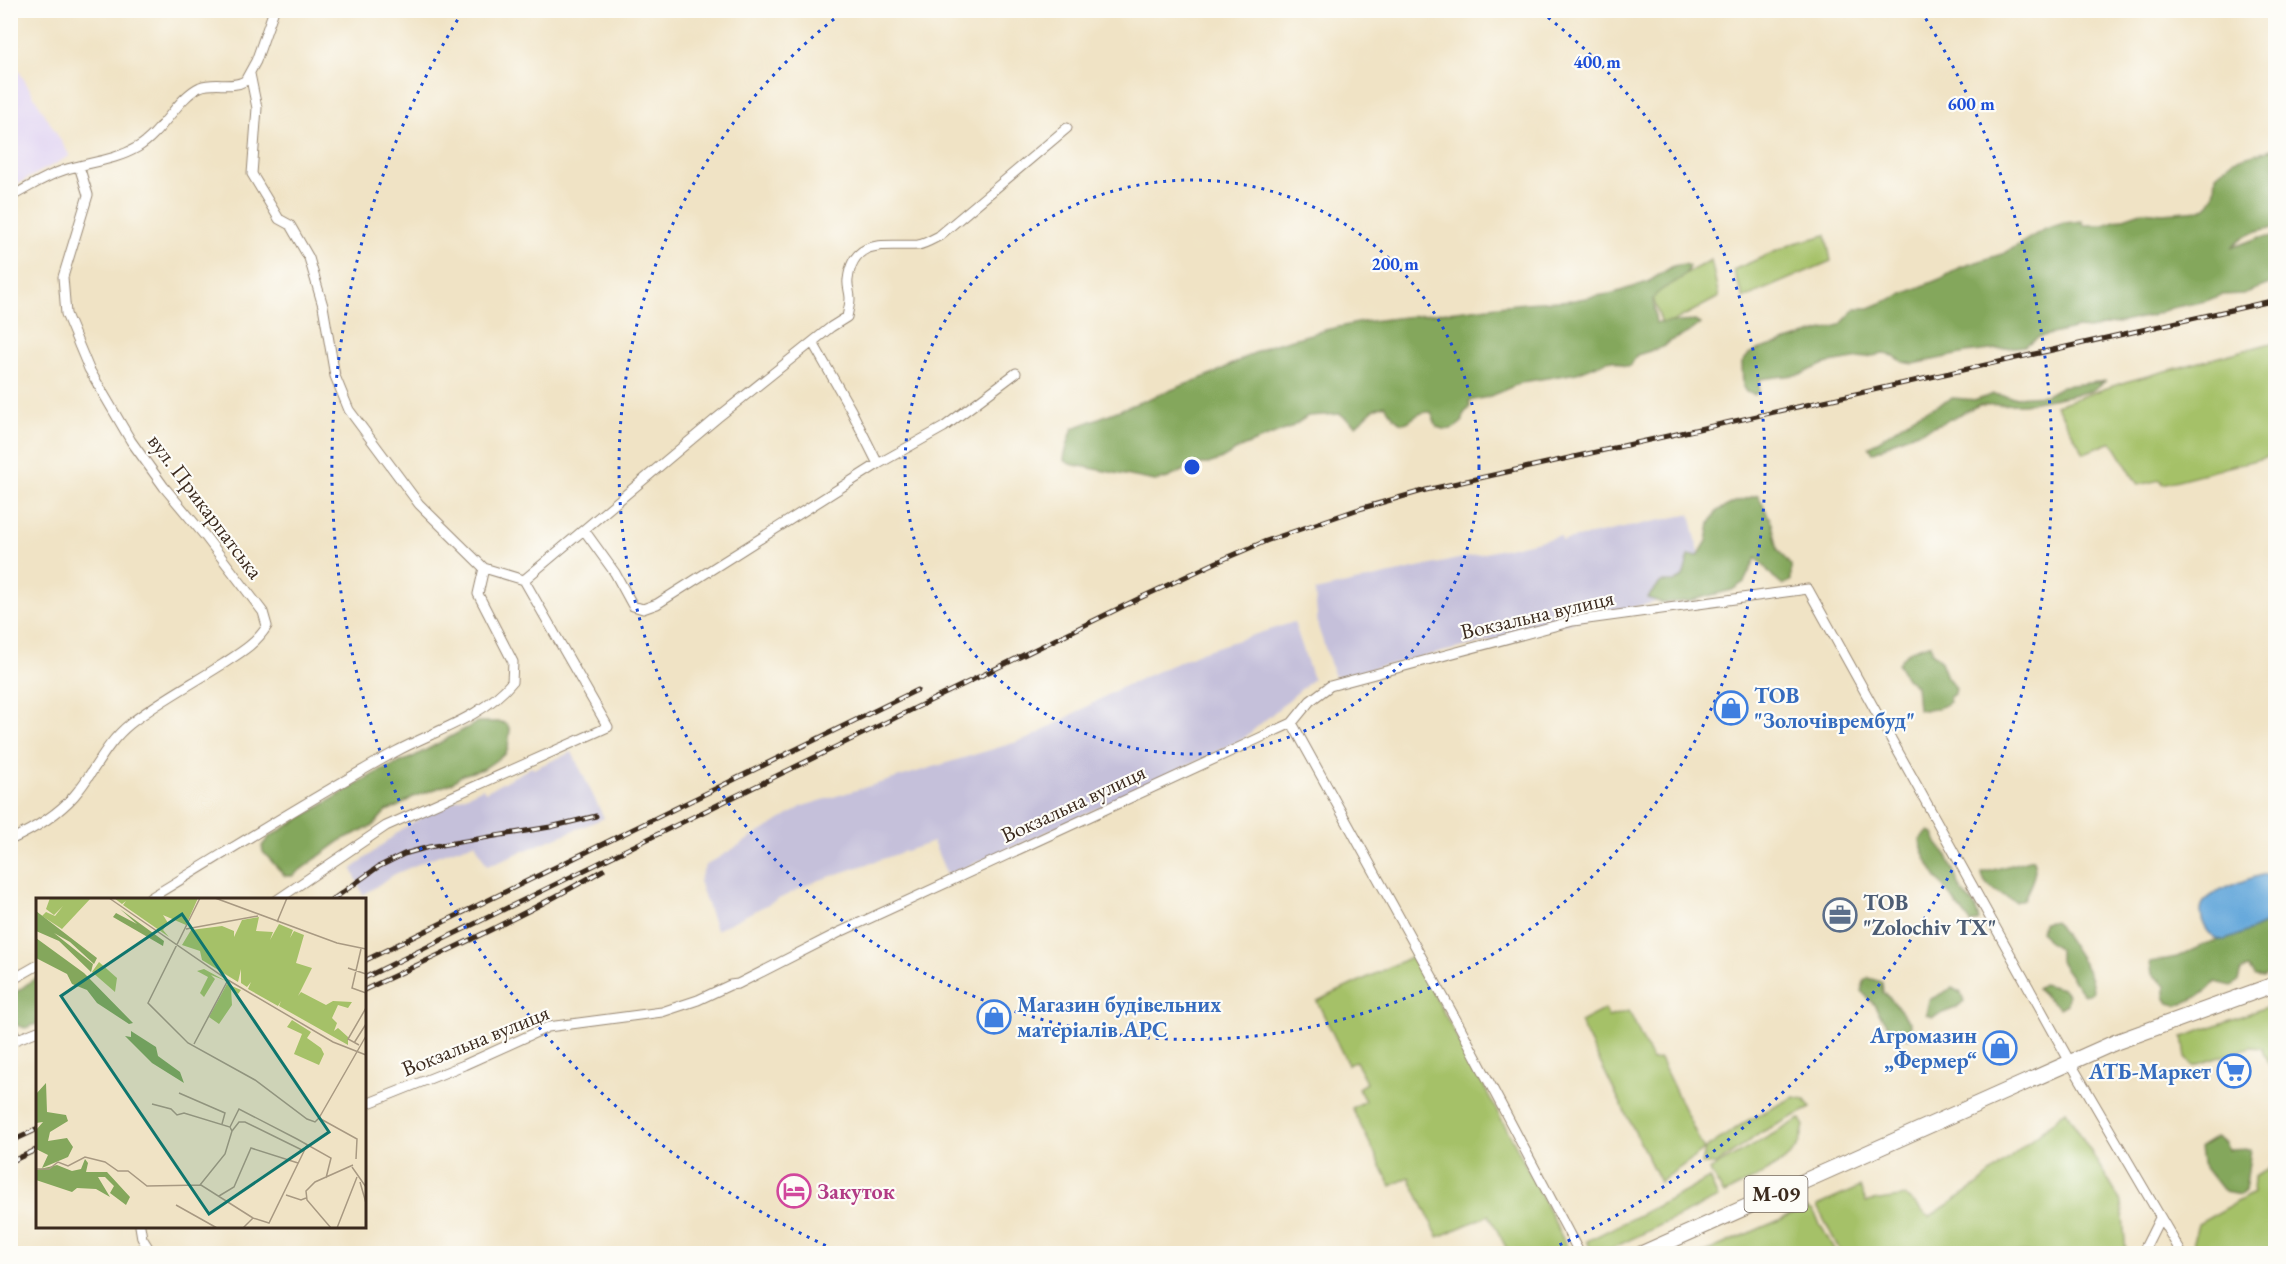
<svg xmlns="http://www.w3.org/2000/svg" width="2286" height="1264" font-family="'EB Garamond',serif">
	<style>
		.built { fill: #e1d4f3 }
		.industrial { fill: #c5c0da }
		.green { fill: #a5c168; stroke: #707643; stroke-width: 1.5 }
		.forest { fill: #84a75c; stroke: #60683d; stroke-width: 1.5 }
		.water { fill: #66a9db; stroke: #506a7c; stroke-width: 1.5 }
		.lines { fill: none; stroke-linecap: round; stroke-linejoin: round }
		.minor-casing { stroke: #968672; stroke-width: 11 }
		.tertiary-casing { stroke: #968672; stroke-width: 13 }
		.trunk-casing { stroke: #968672; stroke-width: 17 }
		.minor { stroke: #fff; stroke-width: 9 }
		.tertiary { stroke: #fff; stroke-width: 10 }
		.trunk { stroke: #fff; stroke-width: 15 }
		.rail-casing { stroke: #3b2a1e; stroke-width: 5 }
		.rail { stroke: #fdfcf7; stroke-width: 3; stroke-dasharray: 9; stroke-linecap: butt }
		.ring { fill: none; stroke: #1d4ed8; stroke-width: 3; stroke-dasharray: 3 6 }
		.labels { text-anchor: middle; stroke-width: 4.5; stroke-linejoin: round; paint-order: stroke }
		.shield { fill: #fdfcf7; stroke: #75695f; stroke-width: 1.5 }
		.shield-label { font-size: 21px; font-weight: bold; fill: #3b2a1e }
		.street-label { font-size: 22px; fill: #3b2a1e; stroke: #fdfcf7 }
		.shop-label { font-size: 22px; font-weight: bold; fill: #366cbe; stroke: #fdfcf7; text-anchor: start }
		.service-label { font-size: 22px; font-weight: bold; fill: #4e5e75; stroke: #fdfcf7; text-anchor: start }
		.hotel-label { font-size: 22px; font-weight: bold; fill: #b23c85; stroke: #fdfcf7; text-anchor: start }
		.inset-road { fill: none; stroke: #a89982; stroke-width: 1.5 }
		.view { fill: #0f766e; fill-opacity: 0.15; stroke: #0f766e; stroke-width: 3 }
		.inset-edge { fill: none; stroke: #3b2a1e; stroke-width: 3 }
		.centre { fill: #1d4ed8; stroke: #fdfcf7; stroke-width: 3 }
		.ring-label { font-size: 18px; text-anchor: middle; font-weight: bold; fill: #1d4ed8; stroke: #fdfcf7; stroke-width: 4.5; stroke-linejoin: round; paint-order: stroke }
	</style>
	<rect width="100%" height="100%" fill="#fdfcf7"/>
	<filter id="ink" filterUnits="userSpaceOnUse"><feTurbulence type="fractalNoise" baseFrequency=".0167" numOctaves="2"/><feDisplacementMap in="SourceGraphic" scale="12" xChannelSelector="R" yChannelSelector="G"/><feConvolveMatrix kernelMatrix="1 2 1 2 8 2 1 2 1" color-interpolation-filters="sRGB"/></filter>
	<filter id="wash" filterUnits="userSpaceOnUse"><feTurbulence type="fractalNoise" baseFrequency=".008" numOctaves="4" result="noise"/><feDisplacementMap in="SourceGraphic" scale="24" xChannelSelector="R" yChannelSelector="G"/><feGaussianBlur stdDeviation="1.35" result="paint"/><feColorMatrix in="noise" values="0 0 0 0 0 0 0 0 0 0 0 0 0 0 0 0 0 1.4 0 .05"/><feComposite in="paint" operator="in"/></filter>
	<g filter="url(#wash)">
		<rect width="100%" height="100%" fill="#f0e3c5"/>
		<path class="built" d="M11 58 70 156 11 187H10Z"/>
		<path class="industrial" d="M1690 514 1708 590 1335 677 1318 627 1315 591 1561 536 1562 541Z
			M1294 622 1313 679 1243 739 1036 837 947 875 933 842 811 883 716 930 699 881 705 866 803 806 1030 738 1120 688 1201 652Z
			M572 752 604 818 487 866 475 843 439 855 395 874 363 895 352 869 402 829 432 811 483 788 485 792 532 767 533 769Z"/>
		<path class="green" d="M1826 235 1831 261 1744 298 1733 270 1795 243Z
			M1711 260 1719 297 1663 327 1651 292Z
			M2275 342V455L2163 484 2160 480 2138 485 2112 442 2084 453 2056 405 2125 382Z
			M1413 956 1515 1144 1568 1249 1560 1253H1509L1489 1215 1438 1237 1409 1177 1391 1186 1352 1108 1365 1101 1358 1088 1366 1083 1356 1061 1348 1065 1317 1001Z
			M2275 1004V1078L2262 1048 2251 1047 2193 1066 2186 1058 2183 1037Z
			M1605 1009 1608 1017 1629 1011 1652 1060 1660 1059 1704 1150 1660 1182 1580 1022Z
			M1794 1097 1804 1099 1811 1108 1762 1132 1717 1164H1702L1705 1149 1747 1121Z
			M2066 1111 2122 1203 2126 1253H1841L1817 1206 1860 1187 1866 1202 1906 1196 1929 1217 1975 1187Z
			M1800 1119 1804 1126C1802 1131 1802 1139 1799 1144 1790 1163 1743 1184 1724 1194L1709 1170Z
			M2275 1165V1253H2201L2193 1241 2198 1224 2253 1193 2254 1177Z
			M1709 1178 1718 1198 1602 1253H1593L1587 1241 1685 1192Z
			M1807 1208 1813 1211 1836 1253H1703Z"/>
		<path class="forest" d="M2275 148V228C2255 229 2245 235 2231 248L2260 237H2275V282L2243 294 2221 295 2206 301 2171 308 2151 316 2089 329 2078 328 2039 337 2024 346 1966 353 1914 364 1903 362 1894 356 1884 354 1824 364 1802 374 1760 379 1759 391 1755 395 1746 392 1743 387 1742 363 1749 354 1754 351 1840 325 1856 308H1869L1942 278 1961 267 2005 253 2043 230 2064 223 2082 221 2084 225H2103L2144 211 2162 213 2201 210C2216 203 2215 189 2216 175L2234 160Z
			M1684 264 1689 266C1685 284 1661 284 1653 299L1656 323 1695 321 1700 324 1691 331 1667 343 1663 347 1637 355 1630 366H1624L1613 360 1607 361 1577 373 1523 382 1488 397 1469 401 1470 406 1463 415V421C1455 429 1448 432 1437 427L1431 412C1407 410 1409 442 1385 405L1374 409 1356 425 1340 414 1308 416 1290 428 1242 447 1220 460 1208 464H1196L1168 478 1155 481 1070 464 1064 460C1064 456 1071 432 1073 428L1215 373 1268 346 1325 330 1362 322 1524 303 1574 300 1614 293 1648 282 1673 266Z
			M2106 381 2091 391 2063 397 2024 404 1979 405 1944 422 1899 439 1873 453 1869 447 1916 415 1953 398 1977 400 1993 394 2012 397 2046 395 2062 386Z
			M1758 495 1772 523 1778 550 1791 566V581L1782 585C1771 577 1767 567 1756 558L1744 582 1732 590 1688 601 1663 603 1647 598 1661 582H1674L1683 577 1689 556H1698L1707 541 1710 523 1717 511 1735 502Z
			M1931 644 1932 652 1940 659 1947 677 1956 688 1955 693 1949 698 1950 702C1942 708 1927 712 1918 709L1916 686 1906 678 1898 664C1905 652 1918 646 1931 644Z
			M478 722H501L507 724 510 730 508 749 505 754 483 769 462 775 452 783 413 797 397 807 386 811 373 826 343 839 292 876H285L263 852 262 846 269 837 376 773 415 756Z
			M1929 831 1934 834 1937 843 1947 856 1962 892 1975 906 1979 920 1971 923C1953 898 1926 871 1920 840Z
			M2032 859C2040 871 2029 887 2024 899L2015 902C2002 893 1983 889 1982 873Z
			M2055 921C2067 941 2094 970 2093 993L2084 995 2059 960V949L2048 941 2041 931 2043 923Z
			M2263 924 2275 925V968L2263 977 2255 976 2248 968 2241 971 2238 981 2232 986 2215 982C2204 996 2194 999 2177 1005L2169 1003 2165 997V985L2152 974 2150 962 2177 957 2208 943Z
			M37 977V1024L25 1028 11 1023V996Z
			M1868 978 1882 982 1883 993C1895 1000 1901 1013 1911 1023L1910 1038C1889 1035 1885 1023 1875 1006 1871 1001 1866 996 1861 991L1864 981Z
			M2043 984 2063 989 2068 995 2067 1004 2060 1008C2053 1001 2043 997 2037 989Z
			M1952 988 1961 993 1964 1001 1956 1008 1932 1017 1926 1014 1929 1000Z
			M2216 1137 2225 1142 2228 1150 2251 1149 2245 1191 2240 1195 2224 1192 2202 1164 2200 1147Z"/>
		<path class="water" d="M2271 873 2275 874V919C2263 924 2236 938 2224 940 2208 942 2195 913 2204 902 2215 889 2255 876 2271 873Z"/>
	</g>
	<g filter="url(#ink)">
		<g class="lines">
			<defs>
				<path id="minor" d="M250 74 257 108 252 174 279 219 290 225 309 258 323 306 335 376 349 410 419 504 484 568
					M10 197C28 188 45 176 64 170 89 162 114 161 138 147 162 133 178 97 200 87 215 81 231 89 245 81L256 61 274 10
					M813 343 851 410 878 464
					M584 530 615 573 633 606 643 609 657 604 878 464 944 427 1016 373
					M524 580 717 418 831 327 847 317C848 311 850 305 850 298 850 292 847 286 848 280 853 236 887 247 918 245 925 244 933 239 939 236L1067 128
					M1292 723 1460 1027 1580 1254
					M10 840C34 829 57 815 74 796 95 772 104 745 130 724 159 701 192 684 223 664 240 653 256 644 267 626L263 612 205 536 164 487 131 441 89 369 66 314 63 277 88 195 79 166
					M147 900C230 850 311 798 395 752 436 730 482 718 512 682L513 662 478 594 484 568 524 580 608 727 386 826 277 900
					M10 981 38 965
					M10 1025 17 1039
					M10 1042 38 1031
					M364 1105 464 1065 548 1027 662 1012 698 1000 730 985 738 984 840 932 1292 723 1310 701 1330 686 1573 621 1808 589 2070 1062 2182 1254
					M140 1226 142 1238 152 1254
					M2142 1254 2160 1218"/>
				<path id="tertiary" d="M133 1254 139 1251 146 1254"/>
				<path id="trunk" d="M1641 1254 2116 1042 2276 984"/>
			</defs>
			<use href="#minor" class="minor-casing"/>
			<use href="#tertiary" class="tertiary-casing"/>
			<use href="#trunk" class="trunk-casing"/>
			<use href="#minor" class="minor"/>
			<use href="#tertiary" class="tertiary"/>
			<use href="#trunk" class="trunk"/>
			<defs>
				<path id="rail" d="M332 900 378 867 404 854 429 847 550 827 596 816
					M364 961 917 690
					M364 978 1140 598 1217 562 1266 541 1359 509 1426 490 2276 300
					M364 990C445 952 526 915 603 870
					M10 1142 38 1129
					M10 1162 38 1149"/>
			</defs>
			<use href="#rail" class="rail-casing"/>
			<use href="#rail" class="rail"/>
		</g>
	</g>
	<g class="ring">
		<circle cx="1192" cy="467" r="287"/>
		<path d="M1541 12A573 573 0 1 1 843 12"/>
		<path d="M842 1253A860 860 0 0 1 463 11M1921 11A860 860 0 0 1 1542 1253"/>
	</g>
	<defs>
		<symbol id="shop-ring" viewBox="-11 -11 22 22"><circle r="9.5" fill="#fdfcf7" stroke="#3f7fe0" stroke-width="1.5"/><path d="M-5-2.5h2.3a2.7 3.5 0 0 1 5.4 0H5L5.5 6h-11ZM-1.5-2.5h3a1.5 2.3 0 0 0-3 0Z" fill="#3f7fe0"/></symbol>
		<symbol id="office-ring" viewBox="-11 -11 22 22"><circle r="9.5" fill="#fdfcf7" stroke="#5c6f8a" stroke-width="1.5"/><path d="M-6-3h4V-5.5h4V-3h4V5H-6ZM-1-4.5V-3h2v-1.5ZM-6 0V1H6V0Z" fill="#5c6f8a"/></symbol>
		<symbol id="supermarket-ring" viewBox="-11 -11 22 22"><circle r="9.5" fill="#fdfcf7" stroke="#3f7fe0" stroke-width="1.5"/><path d="M-6-5.5h2.5l.6 2H6L4.5 2H-2.5L-4.4-4H-6ZM-1.5 3.2a1.3 1.3 0 1 0 .1 0ZM3 3.2a1.3 1.3 0 1 0 .1 0Z" fill="#3f7fe0"/></symbol>
		<symbol id="hotel-ring" viewBox="-11 -11 22 22"><circle r="9.5" fill="#fdfcf7" stroke="#d1479c" stroke-width="1.5"/><path d="M-6-4.5h1.5V1H6V5H4.5V3h-9V5H-6ZM-4 0a1.8 1.8 0 1 1 3.6 0ZM.5 0V-2.5h3Q6-2.5 6 0Z" fill="#d1479c"/></symbol>
	</defs>
	<g fill-rule="evenodd">
		<use href="#shop-ring" x="1712" y="689" width="38" height="38"/>
		<use href="#office-ring" x="1821" y="896" width="38" height="38"/>
		<use href="#shop-ring" x="975" y="998" width="38" height="38"/>
		<use href="#shop-ring" x="1981" y="1029" width="38" height="38"/>
		<use href="#supermarket-ring" x="2215" y="1052" width="38" height="38"/>
		<use href="#hotel-ring" x="775" y="1172" width="38" height="38"/>
	</g>
	<g class="labels">
		<rect class="shield" x="1744.5" y="1176" width="63" height="36" rx="4.5"/>
		<g class="shield-label">
			<text x="1776" y="1201">М-09</text>
		</g>
		<g class="street-label">
			<text transform="translate(206 506) rotate(53)" y="8">вул. Прикарпатська</text>
			<text transform="translate(1537 614) rotate(-13)" y="8">Вокзальна вулиця</text>
			<text transform="translate(1073 803) rotate(-25)" y="8">Вокзальна вулиця</text>
			<text transform="translate(475 1040) rotate(-22)" y="8">Вокзальна вулиця</text>
		</g>
		<g class="shop-label">
			<text x="1754" y="703">ТОВ<tspan x="1754" dy="25">"Золочіврембуд"</tspan></text>
			<text x="1017" y="1012">Магазин будівельних<tspan x="1017" dy="25">матеріалів APC</tspan></text>
			<text x="1977" y="1043" text-anchor="end">Агромазин<tspan x="1977" dy="25">„Фермер“</tspan></text>
			<text x="2211" y="1079" text-anchor="end">АТБ-Маркет</text>
		</g>
		<g class="service-label">
			<text x="1863" y="910">ТОВ<tspan x="1863" dy="25">"Zolochiv TX"</tspan></text>
		</g>
		<g class="hotel-label">
			<text x="817" y="1199">Закуток</text>
		</g>
	</g>
	<g transform="translate(36 898)">
		<rect width="330" height="330" fill="#f0e3c5"/>
		<path d="M14 0 33 1 55 0 26 31 6 18 10 14 19 18 27 8 18 17 10 11ZM78 0 92 1 162 0 150 27 127 17 132 25 127 32 133 39 87 7 90 3 86 6ZM223 19 220 33 237 34 234 42 243 26 257 32 254 40 258 33 268 37 260 65 276 70 262 98 265 94 290 107 297 103 316 104 312 110 302 107 296 120 301 125 298 133 302 130 312 139V147L243 108 245 103 242 108 212 91 215 84 211 89 205 85V71L202 84 166 62 164 53 146 47 155 32 186 28 198 33V39L206 22ZM63 64 81 80 79 94 56 74ZM168 71 190 83 175 77 179 81 168 99 164 95 172 79 161 73ZM191 86 205 92 202 96 195 91 196 107 183 126 173 119ZM256 122 275 134 271 140 285 150 288 156 283 167 258 156 266 136 251 129Z" fill="#a5c168"/>
		<path d="M84 11 128 43 127 48 77 19 80 15 101 26ZM0 13 61 60 58 66 34 44 18 35 57 66 55 74 23 43 0 33ZM0 40 48 75 97 125 93 126 61 105 51 92 36 86 31 76 0 60ZM95 133 120 149 122 158 144 174 148 185 116 165 89 138 95 139ZM10 185 11 214 30 217 32 223 14 234 12 243 31 240 37 249 32 259 6 270 12 257 0 251V232L7 224 0 225V196ZM49 261 52 265 50 274H71L94 299 90 307 74 295 78 288 69 279H62L74 299 60 291 41 290 36 294 0 282V272L21 267 36 273 45 271Z" fill="#84a75c"/>
		<path class="inset-road" d="M73 0 192 82 297 144 330 157M164 0 112 105 152 145 219 182 271 221 279 224 283 220M179 0 301 45 330 51M241 24 251 0M150 31 222 18M325 51 316 90 330 95M312 70 330 76M318 145 330 126M158 146 192 82M323 147 312 141 330 110M143 195 189 215 186 226M116 206 135 211 141 217 148 215 194 229 196 233 203 224H209L268 253M283 220 330 138M283 220 321 241 320 261M194 229 203 211 261 241 295 260 290 280M316 269 330 289M0 271H13L22 264 32 268 49 259 69 264 82 273H92L111 288 165 287 217 320M324 284 330 305M164 287 189 256 196 233M250 297 265 302 270 300M183 298 198 289 215 250 262 265M140 307 181 330M207 330 217 320 233 325 271 247M295 330 271 302 270 293 279 284 317 267M301 330 321 279"/>
		<path class="view" d="M146 16 293 234 173 316 25 98Z"/>
		<rect width="330" height="330" class="inset-edge"/>
	</g>
	<circle cx="1192" cy="467" r="9" class="centre"/>
	<g class="ring-label">
		<text x="1597" y="68">400 m</text>
		<text x="1971" y="110">600 m</text>
		<text x="1395" y="270">200 m</text>
	</g>
	<rect width="2286" height="1264" fill="none" stroke="#fdfcf7" stroke-width="36"/>
</svg>
